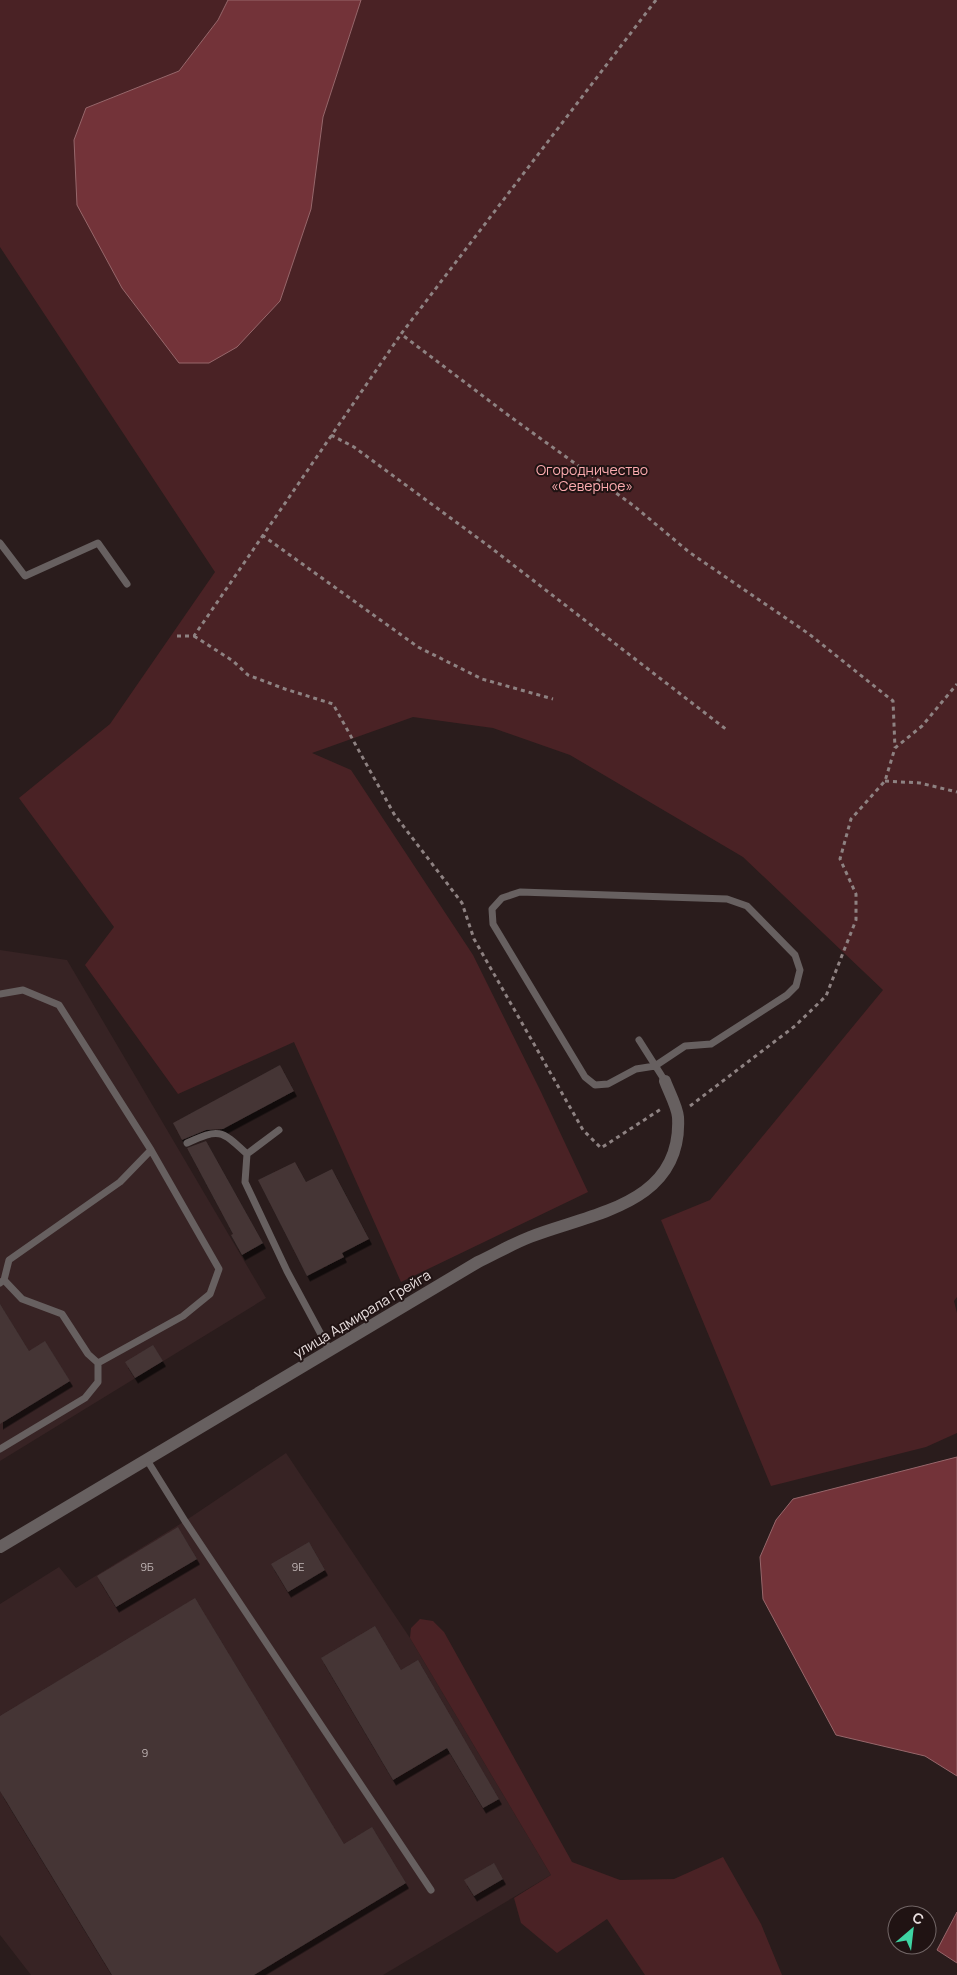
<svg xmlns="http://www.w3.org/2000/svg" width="957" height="1975" font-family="Manrope,sans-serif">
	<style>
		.built { fill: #372324 }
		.green { fill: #4a2225 }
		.water { fill: #733339; stroke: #97676b }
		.building { fill: #443535; filter: url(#shadow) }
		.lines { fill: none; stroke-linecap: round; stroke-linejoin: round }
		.path { stroke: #8e8282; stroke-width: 3; stroke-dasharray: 4 4; stroke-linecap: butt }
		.service { stroke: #676060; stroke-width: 7 }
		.minor { stroke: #676060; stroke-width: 12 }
		.labels { text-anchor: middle; stroke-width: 4; stroke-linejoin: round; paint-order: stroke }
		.number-label { font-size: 11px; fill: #c0b5b5 }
		.park-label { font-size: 14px; fill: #fcabaf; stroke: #201313 }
		.street-label { font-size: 14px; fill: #eae0e0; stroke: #201313 }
	</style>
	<defs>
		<filter id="shadow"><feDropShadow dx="3" dy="5.5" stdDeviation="0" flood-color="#0009"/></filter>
	</defs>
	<rect width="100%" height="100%" fill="#2a1c1c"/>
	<path class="built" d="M0 950 67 960 266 1298 0 1461Z
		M286 1453 410 1638 551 1875 383 1975H31L0 1935V1604L59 1567 76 1588 185 1521Z"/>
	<path class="green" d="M0 0H228L218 20 179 71 86 108 311 209 323 117 361 0H957V1297L954 1301 957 1313V1433L926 1447 771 1486 661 1220 710 1200 883 990 743 857 570 755 493 728 413 717 312 753 351 770 473 955 541 1092 588 1192 401 1282 294 1042 178 1094 85 965 114 927 19 798 110 724 215 572 0 247Z
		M420 1619 433 1621 444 1632 572 1862 620 1880 674 1879 723 1857 761 1924 782 1975H645L607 1919 557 1953 521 1923 514 1898 551 1875 410 1638 411 1628Z"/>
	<path class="water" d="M228 0H361L323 117 311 209 280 301 237 347 209 363H179L122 288 77 205 74 140 86 108 179 71 218 20Z
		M957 1457V1776L925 1756 836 1735 763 1599 760 1557 776 1520 793 1499Z
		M957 1912V1963L937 1950Z"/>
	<path class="building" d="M280 1065 294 1091 223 1129 206 1130 182 1140 173 1123Z
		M206 1141 263 1243 242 1255 231 1235 233 1234 187 1148Z
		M295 1162 306 1182 332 1169 369 1239 342 1253 344 1257 307 1276 258 1180Z
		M0 1304 29 1351 45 1341 70 1381 0 1424Z
		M153 1345 163 1361 135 1378 125 1362Z
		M178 1527 197 1559 116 1607 97 1576Z
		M309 1542 325 1570 288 1592 271 1564Z
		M195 1598 344 1844 372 1827 406 1883 254 1975H112L0 1791V1716Z
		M375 1626 401 1670 418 1660 499 1799 483 1808 447 1748 393 1780 321 1658Z
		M494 1863 503 1879 474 1896 464 1880Z"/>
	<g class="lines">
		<path class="path" d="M656 0 401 334 508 415 634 506 689 552 809 634 893 701 895 748
			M331 435 354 447 490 547 727 730
			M262 535 418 647 482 679 553 699
			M177 636H194L401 334
			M194 636 233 661 248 675 285 689 333 704 394 814 462 903 474 939 583 1130 601 1148 661 1109
			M885 781 920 783 957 792
			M690 1106 795 1026 826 996 856 920V894L840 859 851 819 885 781 895 748 922 726 957 684"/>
		<path class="service" d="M0 543 25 576 98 543 127 584
			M520 892 727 899 747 906 795 955 800 970 796 986 787 995 711 1044 685 1046 655 1066 636 1069 608 1084 595 1085 585 1077 493 924 492 909 502 898Z
			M0 994 23 990 59 1005 151 1150 219 1269 210 1294 183 1316 98 1363V1382L85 1398 0 1449
			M639 1040 665 1081
			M279 1130 247 1154 245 1182 287 1271 330 1351
			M187 1143C220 1128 221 1130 247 1154
			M4 1280 9 1260 120 1182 151 1150
			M0 1283 4 1280 22 1299 62 1314 88 1354 98 1363
			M147 1460 185 1521 431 1890"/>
		<path class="minor" d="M0 1547 478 1262C495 1254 512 1244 530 1237 591 1213 683 1205 678 1117 677 1106 669 1092 665 1081"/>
	</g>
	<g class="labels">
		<g class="number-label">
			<text x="147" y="1571">9Б</text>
			<text x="298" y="1571">9Е</text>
			<text x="145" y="1757">9</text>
		</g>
		<g class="park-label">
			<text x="592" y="475">Огородничество<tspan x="592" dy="16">«Северное»</tspan></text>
		</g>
		<g class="street-label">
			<text transform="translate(362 1314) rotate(-31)" y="5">улица Адмирала Грейга</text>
		</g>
	</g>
	<g transform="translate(912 1930) rotate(28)"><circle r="24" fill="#201313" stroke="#716565"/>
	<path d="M0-4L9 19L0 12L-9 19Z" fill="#3ed4a3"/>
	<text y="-8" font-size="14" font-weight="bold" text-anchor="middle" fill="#eae0e0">С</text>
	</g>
</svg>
